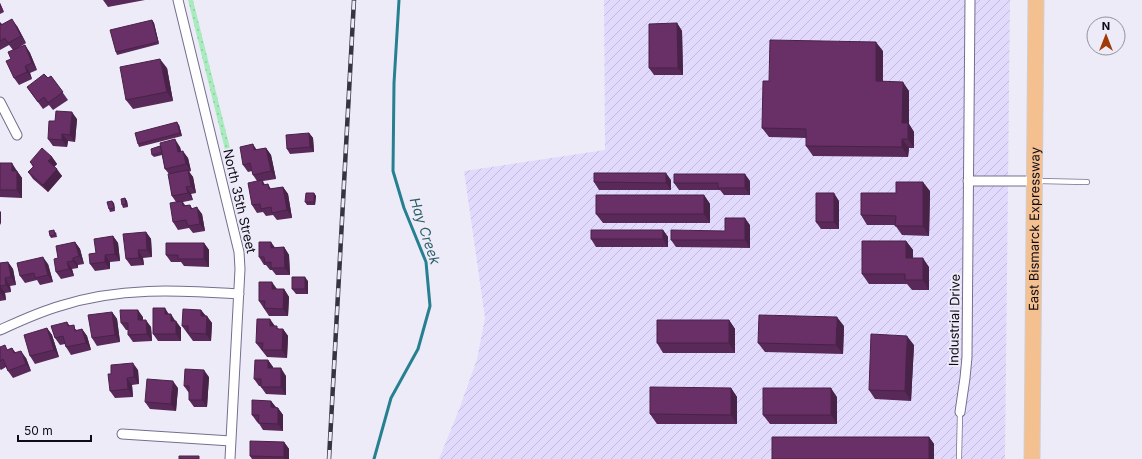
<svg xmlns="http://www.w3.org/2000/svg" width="1142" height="459" font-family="Inter,sans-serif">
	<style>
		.industrial { fill: url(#industrial-furrows) }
		.grass { fill: url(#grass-dots) }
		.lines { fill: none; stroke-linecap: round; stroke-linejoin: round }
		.stream { stroke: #268090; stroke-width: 3 }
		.service-casing { stroke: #756e8e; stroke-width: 6 }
		.minor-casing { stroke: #756e8e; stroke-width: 11 }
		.primary-casing { stroke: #cfced0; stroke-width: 17 }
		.service { stroke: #fff; stroke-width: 4.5 }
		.minor { stroke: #fff; stroke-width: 9 }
		.primary { stroke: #f5c08f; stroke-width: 15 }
		.rail-casing { stroke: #373440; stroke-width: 4.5 }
		.rail { stroke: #eeebf9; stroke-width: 3; stroke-dasharray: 9; stroke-linecap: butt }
		.wall { fill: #592959 }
		.shaded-wall { fill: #492248 }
		.building { fill: #683067; stroke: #492248 }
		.labels { text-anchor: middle; stroke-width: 4; stroke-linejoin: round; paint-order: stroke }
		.street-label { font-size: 13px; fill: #0e0a16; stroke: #eeebf9 }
		.water-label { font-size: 14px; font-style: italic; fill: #2a5e65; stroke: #eeebf9 }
	</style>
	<defs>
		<pattern id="industrial-furrows" width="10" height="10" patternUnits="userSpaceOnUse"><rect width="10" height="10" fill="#e2dafd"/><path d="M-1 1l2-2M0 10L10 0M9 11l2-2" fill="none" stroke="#c1bad8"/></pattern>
		<pattern id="grass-dots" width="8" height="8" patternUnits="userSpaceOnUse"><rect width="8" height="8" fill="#a8ecbe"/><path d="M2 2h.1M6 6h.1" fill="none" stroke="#8fc9a3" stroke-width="1.8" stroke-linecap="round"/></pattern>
	</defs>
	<rect width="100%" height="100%" fill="#eeebf9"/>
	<path class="industrial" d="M604 0H1010L1005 459H439L460 407 477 359 485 318 464 171 605 150Z"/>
	<path class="grass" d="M188 0H193L232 156 229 158H227Z"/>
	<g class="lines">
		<path class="stream" d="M374 459 391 398 418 349 430 306 426 262 404 208 393 171 394 83 399 0"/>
		<defs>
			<path id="service" d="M1037 181 1087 182
				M959 459 960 412"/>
			<path id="minor" d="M178 0 239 252 240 269 230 459
				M0 102 17 135
				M968 181H1035
				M0 330C20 321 39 312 60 306 119 287 177 290 239 294
				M960 412 965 378 967 357 970 0
				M122 434 231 441"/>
			<g id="primary">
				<path id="s1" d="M1032 459 1036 0"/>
			</g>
		</defs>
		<use href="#service" class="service-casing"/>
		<use href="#minor" class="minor-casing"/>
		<use href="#primary" class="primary-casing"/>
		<use href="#service" class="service"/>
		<use href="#minor" class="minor"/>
		<use href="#primary" class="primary"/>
		<defs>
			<path id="rail" d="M329 459 354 0"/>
		</defs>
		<use href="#rail" class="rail-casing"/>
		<use href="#rail" class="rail"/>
	</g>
	<path class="wall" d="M103 0H145L108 7Z
		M0 3 4 12 0 14Z
		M152 20 154 23 159 44 117 55 116 52Z
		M0 22 2 24 17 26 26 43 15 50 25 45 30 53 37 70 30 73 32 79 19 85 14 78 11 59 13 50 9 45 0 50Z
		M677 23 682 31 683 75H654L649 68Z
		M883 51V81L909 91V124L914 132V148H909L908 157 813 156 806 146V138L769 137 762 128 769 81Z
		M167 68 173 101 133 109 126 100Z
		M51 76 68 100 53 110 49 105 43 109 27 87 48 78Z
		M77 119 75 142 68 141 67 147 53 146 48 139 55 121Z
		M179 125 182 136 139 147 138 144Z
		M309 133 313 138 314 152 290 154 287 149Z
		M180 147 181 151 188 158 191 171 189 172 193 177 196 193 191 194 193 200 183 202 185 205H190L192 208 202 214 205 231 193 233 189 228 178 230 173 222 176 202 172 196 169 174 165 169 162 155 154 157 152 155Z
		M266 148 271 155 276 179 263 181 265 185 268 184 271 189 283 187 288 194 292 218 277 220 273 215 266 216 263 212 257 213 252 205 257 181 253 175 252 171 248 172 243 165 256 150Z
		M52 157 57 164 54 167 62 176 48 192 33 179 28 172 33 167 30 162Z
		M0 163 17 171 22 178V198L0 197Z
		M671 180V190H599L594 182Z
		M750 181V195H724L720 190H679L674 183Z
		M930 191 929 236 902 235 895 225H867L861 215 896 193Z
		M314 193 316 196 315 205H307L305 202Z
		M704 195 710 204V223H603L596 214Z
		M125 198 127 201 128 207 123 208 122 205Z
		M839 201V229H821L816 222Z
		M114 203 115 211 110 212 109 209Z
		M750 225V248L676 247 671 240 725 231Z
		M663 230 668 237V247H596L591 239Z
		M56 232 57 237 51 238 50 236Z
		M146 232 151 239 152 257 143 258 144 265 131 266 126 259Z
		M113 236 118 243 120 261 110 262V269L95 271 90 264 96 253Z
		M906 241 913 250V258L929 267V290H912L907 284H869L862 274Z
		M75 242 80 249 84 264 78 265V268L72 269 74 276 61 279 56 272 58 258Z
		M204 243 209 250V267L184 266 181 262H171L166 255Z
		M284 247 289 255 290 275H276L272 270H270L266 265H264L259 257 275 248Z
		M8 262 13 269 16 285 10 286 11 292 5 293 6 300 0 301V263Z
		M48 264 53 282 40 285 37 280 25 283 20 276Z
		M308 281V294H296L292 289Z
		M277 289H284L289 297 288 316H269L259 301Z
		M201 310 212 323 211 341H193L182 326Z
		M112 312 117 319 120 342 97 346 92 338Z
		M169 314 181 328V341H158L153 334Z
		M143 317V320L151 327 152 341 133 342 128 335V330H126L121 323Z
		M729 320 735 329V353H663L657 343Z
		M67 322 70 326 77 330 82 329 87 336 91 350 71 355 66 347 65 344 60 345 55 338Z
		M275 326 279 329H283L288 336 287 358 267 357 256 343Z
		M844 326 843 354 765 352 758 343Z
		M47 328 52 335 59 357 35 364 30 356Z
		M914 345 911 401 875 399 869 390Z
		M0 347 8 350 12 348 16 353 26 358 31 371 13 378 8 371 6 367 1 370 0 369Z
		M268 360 273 367V368L286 376V395L266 394 261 387V386H259L254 379Z
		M138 370 139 384 132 385 133 397 115 398 110 391Z
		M209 377 207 407H194L189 400V393L184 386Z
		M178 388 176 411 150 409 145 402Z
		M731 388 737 397V424H657L650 414Z
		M837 397V424H770L763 415Z
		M271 401 276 407 278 408 283 415V431L263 430 258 422H257L252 415Z
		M929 437 934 444V459H772Z
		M284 442 289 449V459H252L250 456Z"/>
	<path class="shaded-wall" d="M0 3 4 12 0 6Z
		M12 19 17 26 26 43 21 36Z
		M152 20 154 23 159 44 158 42Z
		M677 23 682 31 683 75 678 68Z
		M876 42 883 51 882 91 876 81Z
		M25 45 30 53 37 70 32 63Z
		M160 59 167 68 173 101 167 92Z
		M25 66 30 73 32 79 27 72Z
		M903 82 909 91V124L914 132V148L908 139 902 123Z
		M72 112 77 119 75 142 70 135Z
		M177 122 179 125 182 136 180 133Z
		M309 133 313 138 314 152 310 147Z
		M62 134 68 141 67 147 62 140Z
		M175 139 180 147 183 159 178 152Z
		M902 139 909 148 908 157 902 147Z
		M253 144 258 152 254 150Z
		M266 148 271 155 276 179 271 171Z
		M183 151 188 158 191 171 186 164Z
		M52 157 57 164 53 168 48 161Z
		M12 163 17 171H12Z
		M57 169 62 176 48 192 43 185Z
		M188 170 193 177 196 193 191 186Z
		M17 171 22 178V198L17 190Z
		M666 173 671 180V190L666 183Z
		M745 174 750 181V195L745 188Z
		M923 182 930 191 929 236 923 226Z
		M186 187 191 194 193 200 188 193Z
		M283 187 288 194 292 218 287 210Z
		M314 193 316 196 315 205 314 202Z
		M834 193 839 201V229L834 222Z
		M704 195 710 204V223L704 214Z
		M125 198 127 201 128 207 126 204Z
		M112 201 114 203 115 211 114 208Z
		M197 207 202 214 205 231 200 224Z
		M0 211 1 212V225L0 223Z
		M745 218 750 225V248L745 240Z
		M663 230 668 237V247L663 239Z
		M146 232 151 239 152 257 147 250Z
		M113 236 118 243 120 261 115 254Z
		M906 241 913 250V267L906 258Z
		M75 242 80 249 84 264 79 256Z
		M271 242 276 249 271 248Z
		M204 243 209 250V267L204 259Z
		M284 247 289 255 290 275 285 268Z
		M138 250 143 258 144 265 139 258Z
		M105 255 110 262V269L105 262Z
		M43 257 48 264 53 282 48 275Z
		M73 258 78 265V268L73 261Z
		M923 258 929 267V290L923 280Z
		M8 262 13 269 16 285 11 277Z
		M67 262 72 269 74 276 69 269Z
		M305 277 308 281V294L305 289Z
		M5 278 10 286 11 292 6 285Z
		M272 282 277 289H272Z
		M0 286 5 293 6 300 1 293Z
		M284 289 289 297 288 316 283 309Z
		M165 308 170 316 165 314Z
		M138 310 143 317V327L138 320Z
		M201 310 206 317 201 316Z
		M112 312 117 319 120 342 115 335Z
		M171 314 176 322 171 321Z
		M207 316 212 323 211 341 206 334Z
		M837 317 844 326 843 354 836 345Z
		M270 319 275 326H270Z
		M146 320 151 327 152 341 147 334Z
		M729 320 735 329V353L729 343Z
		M176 321 181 328V341L176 334Z
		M47 328 52 335 59 357 54 350Z
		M82 329 87 336 91 350 86 343Z
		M283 329 288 336 287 358 282 350Z
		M907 336 914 345 911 401 905 391Z
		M21 351 26 358 31 371 26 364Z
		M268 360 273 367V375L268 368Z
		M133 363 138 370 139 384 134 377Z
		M281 368 286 376V395L281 387Z
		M204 370 209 377 207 407 202 400Z
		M127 378 132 385 133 397 128 389Z
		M173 381 178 388 176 411 171 404Z
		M731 388 737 397V424L731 415Z
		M831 388 837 397V424L831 415Z
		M271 401 276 408 271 407Z
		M278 408 283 415V431L278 424Z
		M929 437 934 444V459H929Z
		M284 442 289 449V459H285L284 457Z"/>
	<path class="building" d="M12 19 21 36 8 43 5 38 0 41V23L1 25Z
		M152 20 158 42 116 52 110 30Z
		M677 23 678 68H649V24Z
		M770 40 876 42V81L903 82 902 123H908V139H902V147L806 146V129L762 128 763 81H769Z
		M25 45 32 63 25 66 27 72 14 78 6 61 11 59 8 52Z
		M160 59 167 92 126 100 120 67Z
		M44 74 48 78 51 76 63 92 48 103 44 97 38 102 27 87Z
		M56 111 72 112 70 135 62 134V140L48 139 49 121H55Z
		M177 122 180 133 138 144 135 133Z
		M309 133 310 147 287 149 286 135Z
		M175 139 178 152 183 151 186 164 165 169 160 143Z
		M253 144 254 150 266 148 271 171 253 175 250 163 243 165 240 147Z
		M160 146 162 152 152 155 151 149Z
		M42 148 52 157 48 161 57 169 43 185 28 172 34 166 30 162Z
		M0 163H12V171H17V190H0Z
		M188 170 191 186 186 187 188 193 172 196 168 174Z
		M594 173H666V183L594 182Z
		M674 174H745V188H718V183H674Z
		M262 180 263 185 268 184 269 189 283 187 287 210 272 213 271 207 261 209 260 204 252 205 248 183Z
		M896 182H923V226H895L896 216 861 215V193H896Z
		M306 193H314V202H305Z
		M816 193H834V222H816Z
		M596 195H704V214H596Z
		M125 198 126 204 122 205 121 199Z
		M112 201 114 208 109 209 107 202Z
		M182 201 183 206 190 205 191 209 197 207 200 224 188 226 186 220 173 222 170 203Z
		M725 218H745V240H671V230L725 231Z
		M54 230 55 235 50 236 49 231Z
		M591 230H663V239H591Z
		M146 232 147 250H138L139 258 126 259 123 234Z
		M113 236 115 254 105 255V262L90 264 89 254 96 253 94 239Z
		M862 241H906V258H923V280H905V274H862Z
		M75 242 79 256 73 258V261L67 262 69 269 56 272 54 259 58 258 56 246Z
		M259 242H271V248L284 247 285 268H271V262L265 263 264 257H259Z
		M166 243H204V259H178V255H166Z
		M43 257 48 275 35 278 34 273 20 276 17 263Z
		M8 262 11 277 5 278 6 285 0 286 1 293H0V263Z
		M292 277H305V289H292Z
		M259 282H272V289H284L283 309 264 308 265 301H259Z
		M153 308H165V314H171V321H176V334H153Z
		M183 309 201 310V316H207L206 334 188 333V326H182Z
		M120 310H138V320H146L147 334 128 335V323H121Z
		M112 312 115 335 92 338 88 315Z
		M759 315 837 317 836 345 758 343Z
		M257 319H270V326H277V329H283L282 350H262L263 343H256Z
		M657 320H729V343H657Z
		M67 322 68 326 74 325 75 331 82 329 86 343 66 347 63 336 55 338 51 326Z
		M47 328 54 350 30 356 24 335Z
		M871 334 907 336 905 391 869 390Z
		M5 345 7 350 12 348 14 353 21 351 26 364 8 371 3 359 0 361V347Z
		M255 360H268V368H281V387H261V379H254Z
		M133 363 134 377 127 378 128 389 110 391 108 374H111V365Z
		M185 369 204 370 202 400H189V386H184Z
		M147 379 173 381 171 404 145 402Z
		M650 387 731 388V415L650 414Z
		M763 388H831V415H763Z
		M252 400 271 401V407L278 408V424L258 423 259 415H252Z
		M772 437H929V459H772Z
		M250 441 284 442V457L250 456Z
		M179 456H199V459H179Z"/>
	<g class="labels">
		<g class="street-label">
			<text transform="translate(240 201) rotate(77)" y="5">North 35th Street</text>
			<text dy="5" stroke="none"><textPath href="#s1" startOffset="230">East Bismarck Expressway</textPath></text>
			<text transform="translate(954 320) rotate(-89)" y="5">Industrial Drive</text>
		</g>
		<g class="water-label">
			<text transform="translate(425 231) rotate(72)" y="5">Hay Creek</text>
		</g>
	</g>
	<g transform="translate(1106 36)"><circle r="19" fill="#eeebf9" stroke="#94919e"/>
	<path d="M0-3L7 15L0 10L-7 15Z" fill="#9f3b07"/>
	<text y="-6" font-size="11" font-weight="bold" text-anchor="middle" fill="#0e0a16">N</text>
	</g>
	<path d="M18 435v6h73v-6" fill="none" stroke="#0e0a16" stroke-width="2"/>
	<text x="24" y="435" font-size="12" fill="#0e0a16" stroke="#eeebf9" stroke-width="3" paint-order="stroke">50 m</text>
</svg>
